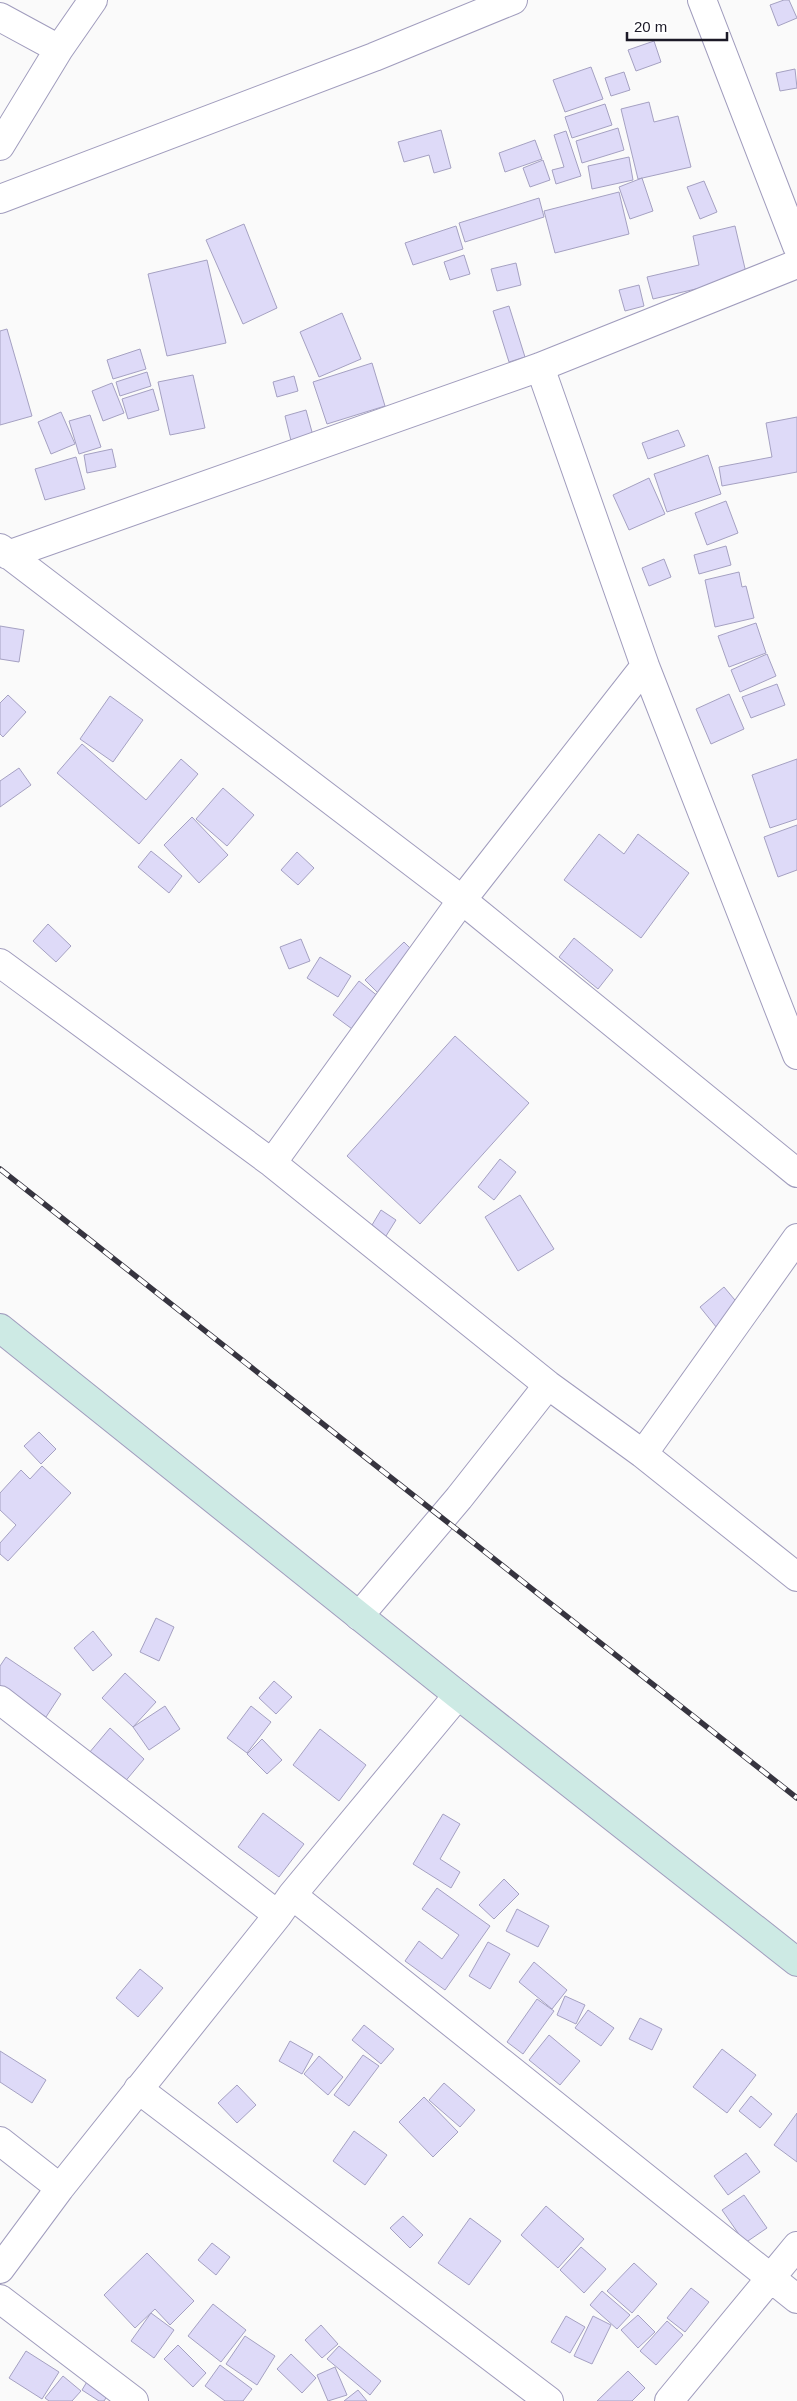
<svg xmlns="http://www.w3.org/2000/svg" width="797" height="2401" font-family="Helvetica,sans-serif">
	<style>
		.building { fill: #dedaf8; stroke: #a5a1c2 }
		.lines { fill: none; stroke-linecap: round; stroke-linejoin: round }
		.minor-casing { stroke: #a09cbd; stroke-width: 30 }
		.tertiary-casing { stroke: #a09cbd; stroke-width: 30 }
		.secondary-casing { stroke: #a09cbd; stroke-width: 30 }
		.minor { stroke: #fff; stroke-width: 28 }
		.tertiary { stroke: #fff; stroke-width: 28 }
		.secondary { stroke: #cdeae4; stroke-width: 28 }
		.rail-casing { stroke: #36343f; stroke-width: 5.5 }
		.rail { stroke: #fff; stroke-width: 4; stroke-dasharray: 11; stroke-linecap: butt }
	</style>
	<rect width="100%" height="100%" fill="#fafafa"/>
	<path class="building" d="M784 0H789L797 18 778 26 770 5Z
		M654 41 661 62 636 71 628 50Z
		M591 67 603 99 565 112 553 80Z
		M795 69 797 88 780 91 776 73Z
		M624 72 630 90 611 96 605 78Z
		M649 102 654 122 678 116 691 167 638 179 621 109Z
		M605 104 612 125 572 138 565 117Z
		M618 128 624 150 582 163 576 141Z
		M441 130 451 168 434 173 429 155 404 162 398 142Z
		M566 131 581 176 556 184 552 170 564 167 554 135Z
		M535 140 542 159 505 172 499 153Z
		M629 157 633 180 592 189 588 166Z
		M543 160 550 180 530 187 523 168Z
		M642 178 653 211 630 219 619 187Z
		M704 181 717 212 700 219 687 187Z
		M619 192 629 234 555 253 544 211Z
		M539 198 544 217 465 242 459 223Z
		M244 224 277 308 243 324 206 240Z
		M456 226 463 249 413 265 405 243Z
		M735 226 747 277 653 299 647 277 699 265 693 236Z
		M464 255 470 274 450 280 444 262Z
		M207 260 226 343 167 356 148 274Z
		M516 263 521 285 497 291 491 269Z
		M639 285 644 306 625 311 619 290Z
		M509 306 525 357 509 362 493 311Z
		M342 313 361 359 319 377 300 332Z
		M7 329 32 416 0 425V331Z
		M140 349 146 369 113 379 107 360Z
		M372 363 385 406 327 424 313 382Z
		M147 372 151 386 120 396 116 382Z
		M193 375 205 428 170 435 158 382Z
		M294 376 298 391 277 397 273 382Z
		M112 383 124 413 103 421 92 391Z
		M153 389 159 410 128 419 122 399Z
		M306 410 315 443 293 449 285 416Z
		M61 412 75 444 51 454 38 422Z
		M90 415 101 447 79 454 69 421Z
		M797 417V472L722 486 719 467 772 457 766 423Z
		M678 430 685 446 648 459 642 443Z
		M112 449 116 467 87 473 84 455Z
		M708 455 721 494 667 512 654 474Z
		M76 457 85 489 45 500 35 469Z
		M649 478 665 514 629 530 613 495Z
		M726 501 738 533 707 545 695 513Z
		M726 546 731 565 699 574 694 555Z
		M664 559 671 577 649 586 642 568Z
		M739 572 742 587 746 586 754 618 715 627 705 580Z
		M756 623 766 653 729 667 718 636Z
		M0 626 24 630 19 662 0 659Z
		M767 654 776 676 740 692 731 670Z
		M777 684 785 705 751 718 742 697Z
		M729 694 744 729 711 744 696 709Z
		M8 695 26 712 3 737 0 734V703Z
		M110 696 143 720 113 762 80 739Z
		M82 744 146 800 181 759 198 774 139 844 57 773Z
		M797 759V819L770 828 752 775Z
		M19 768 31 785 0 807V781Z
		M223 788 254 815 227 846 196 819Z
		M192 817 228 855 199 883 164 845Z
		M797 825V870L778 877 764 837Z
		M599 834 624 854 638 834 689 873 641 938 564 880Z
		M151 851 182 876 169 893 138 867Z
		M297 852 314 868 298 885 281 870Z
		M48 924 71 946 56 962 33 941Z
		M574 938 613 970 598 989 559 957Z
		M301 939 310 961 289 969 280 947Z
		M404 942 421 959 383 998 365 980Z
		M320 957 351 976 338 997 307 978Z
		M359 981 384 1001 359 1034 333 1015Z
		M455 1036 529 1103 420 1224 347 1156Z
		M500 1159 516 1172 494 1200 478 1187Z
		M520 1195 554 1249 518 1271 485 1217Z
		M381 1210 396 1220 381 1244 366 1235Z
		M724 1287 745 1312 721 1333 700 1307Z
		M39 1432 56 1449 41 1464 24 1446Z
		M42 1466 71 1493 8 1561 0 1554V1543L16 1525 0 1510V1493L21 1470 30 1479Z
		M156 1618 174 1627 159 1661 140 1652Z
		M93 1631 112 1655 93 1671 74 1648Z
		M6 1657 61 1694 46 1717 0 1686V1666Z
		M125 1673 156 1702 133 1727 102 1698Z
		M274 1681 292 1697 276 1714 259 1698Z
		M165 1706 180 1729 149 1750 133 1727Z
		M251 1706 271 1722 247 1753 227 1738Z
		M110 1728 144 1759 123 1784 89 1753Z
		M320 1729 366 1765 339 1801 293 1765Z
		M262 1739 282 1760 267 1774 247 1754Z
		M263 1813 304 1844 279 1877 238 1847Z
		M443 1814 460 1824 440 1859 460 1872 451 1888 413 1864Z
		M504 1879 519 1894 494 1919 479 1905Z
		M437 1888 490 1926 445 1990 405 1961 419 1941 442 1959 459 1935 422 1909Z
		M517 1909 549 1926 538 1947 506 1931Z
		M488 1942 510 1954 490 1989 469 1976Z
		M534 1962 567 1990 552 2009 519 1982Z
		M140 1969 163 1988 138 2017 116 1998Z
		M565 1996 585 2005 576 2024 557 2015Z
		M537 1999 554 2011 523 2054 507 2042Z
		M588 2010 614 2028 601 2046 575 2028Z
		M640 2018 662 2029 652 2050 629 2039Z
		M364 2025 394 2049 381 2064 352 2040Z
		M549 2035 580 2061 560 2085 529 2060Z
		M290 2041 313 2054 302 2074 279 2061Z
		M722 2049 756 2075 727 2113 693 2087Z
		M0 2051 46 2080 32 2103 0 2082Z
		M363 2055 379 2066 349 2106 334 2095Z
		M319 2056 343 2077 328 2095 304 2074Z
		M444 2083 475 2110 460 2127 429 2100Z
		M237 2085 256 2105 237 2123 218 2103Z
		M751 2096 772 2114 760 2128 739 2111Z
		M424 2097 458 2132 433 2157 399 2122Z
		M797 2113V2162L774 2145Z
		M354 2131 387 2155 365 2185 333 2161Z
		M746 2153 760 2172 728 2195 714 2176Z
		M744 2195 767 2228 745 2243 722 2210Z
		M546 2206 584 2239 558 2268 521 2235Z
		M403 2216 423 2235 410 2248 390 2228Z
		M470 2218 501 2241 469 2285 438 2263Z
		M212 2243 230 2257 216 2275 198 2260Z
		M581 2247 606 2269 584 2293 560 2270Z
		M147 2253 194 2301 170 2325 155 2309 135 2328 104 2295Z
		M634 2263 657 2284 632 2313 607 2291Z
		M691 2288 709 2302 685 2332 667 2318Z
		M602 2291 630 2315 617 2329 590 2305Z
		M213 2304 246 2330 221 2362 188 2336Z
		M151 2313 174 2330 154 2358 131 2341Z
		M638 2315 655 2332 638 2348 621 2330Z
		M566 2316 585 2327 570 2353 551 2342Z
		M593 2316 611 2325 592 2364 574 2356Z
		M667 2321 683 2335 656 2365 640 2351Z
		M321 2325 338 2344 322 2358 305 2340Z
		M245 2336 275 2356 257 2385 226 2364Z
		M178 2345 206 2373 193 2387 164 2359Z
		M339 2346 381 2381 370 2395 327 2359Z
		M26 2351 59 2372 42 2399 9 2378Z
		M291 2354 316 2378 302 2393 277 2369Z
		M220 2365 252 2389 243 2401H225L205 2386Z
		M335 2367 347 2395 328 2401 317 2375Z
		M628 2371 645 2388 632 2401H597Z
		M91 2375 112 2389 104 2401H99L82 2390Z
		M63 2376 81 2391 72 2401H49L45 2398Z
		M358 2390 367 2401H344Z"/>
	<g class="lines">
		<defs>
			<path id="minor" d="M0 17 59 49
				M0 146 59 49 93 0
				M0 199 374 57 513 0
				M540 367 645 666 797 1055
				M0 548 462 900 797 1173
				M8 555 540 367 797 264
				M0 963 272 1163 548 1385 643 1454 797 1577
				M272 1163 462 900 645 666
				M643 1454 797 1238
				M359 1616 459 1498 548 1385
				M0 1700 278 1915
				M292 1895 797 2299
				M138 2089 549 2401
				M0 2141 60 2188
				M0 2269 60 2188 278 1915 292 1895 458 1695
				M0 2299 134 2401
				M669 2401 797 2246"/>
			<path id="tertiary" d="M702 0 797 246"/>
			<path id="secondary" d="M0 1328 458 1695 797 1962"/>
		</defs>
		<use href="#minor" class="minor-casing"/>
		<use href="#tertiary" class="tertiary-casing"/>
		<use href="#secondary" class="secondary-casing"/>
		<use href="#minor" class="minor"/>
		<use href="#tertiary" class="tertiary"/>
		<use href="#secondary" class="secondary"/>
		<defs>
			<path id="rail" d="M0 1169 797 1798"/>
		</defs>
		<use href="#rail" class="rail-casing"/>
		<use href="#rail" class="rail"/>
	</g>
	<path d="M627 32v8h100v-8" fill="none" stroke="#1c1a27" stroke-width="2.5"/>
	<text x="634" y="32" font-size="15" fill="#1c1a27" stroke="#ffffff" stroke-width="4" paint-order="stroke">20 m</text>
</svg>
